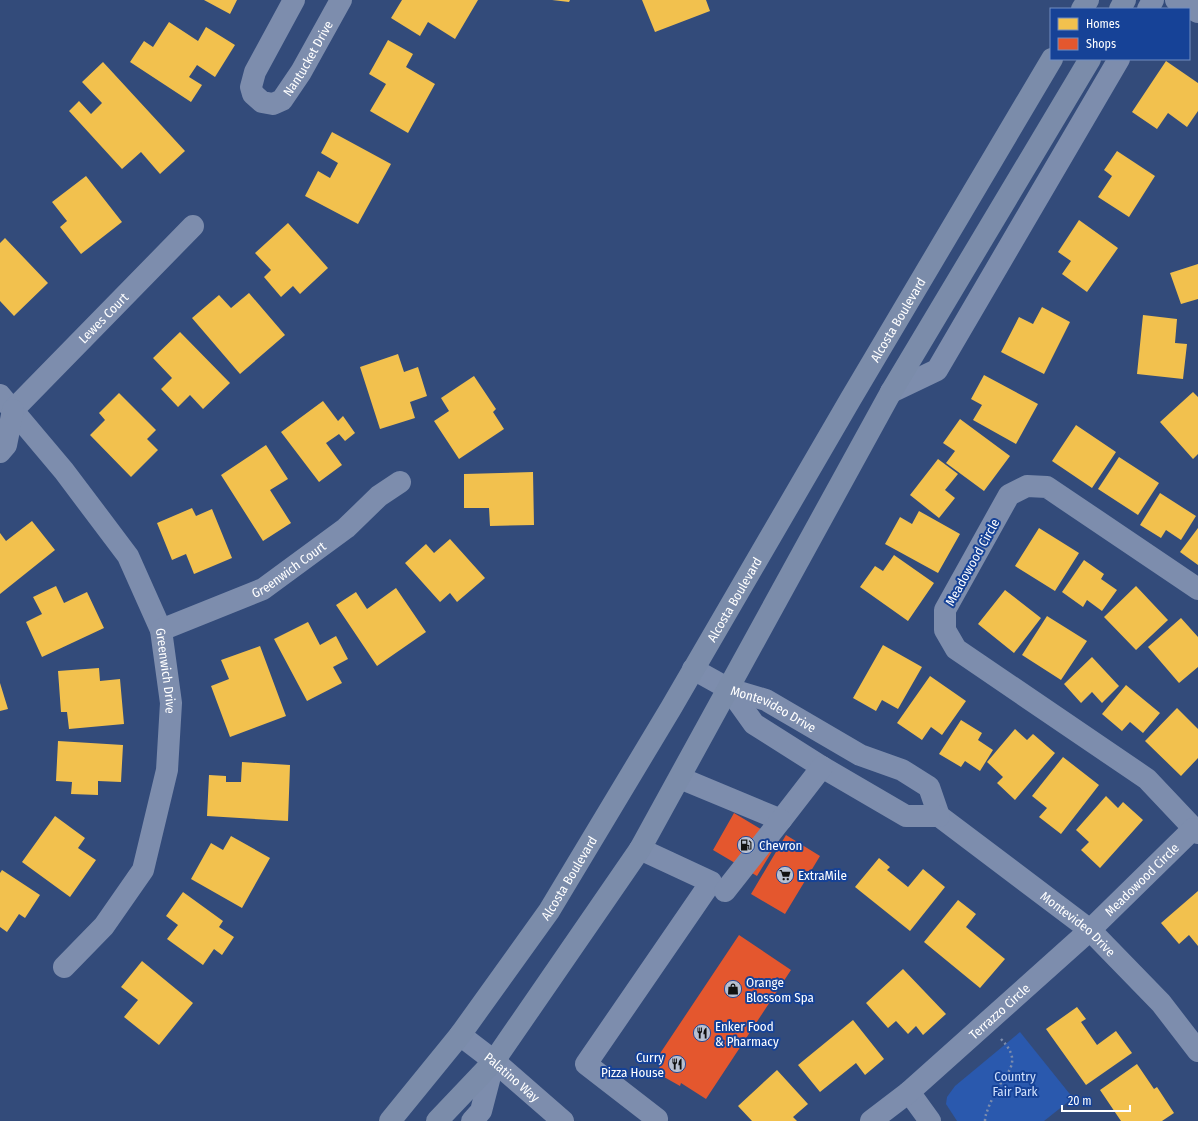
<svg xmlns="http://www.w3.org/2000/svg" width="1198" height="1121" font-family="'Fira Sans Condensed',sans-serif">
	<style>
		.green { fill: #2a59ae }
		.homes { fill: #f2c14e }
		.shops { fill: #e4572e }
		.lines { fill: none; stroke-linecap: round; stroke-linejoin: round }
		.path { stroke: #7d8dad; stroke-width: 2.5; stroke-dasharray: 2 3; stroke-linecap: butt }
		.minor { stroke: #7d8dad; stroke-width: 22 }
		.major { stroke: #7b8caa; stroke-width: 22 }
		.labels { text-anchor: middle; stroke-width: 4; stroke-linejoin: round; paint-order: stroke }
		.street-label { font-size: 13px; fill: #fff; stroke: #164297 }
		.poi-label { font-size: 13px; fill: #fff; stroke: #164297; text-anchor: start }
		.park-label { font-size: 13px; fill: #d0e0fc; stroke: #164297 }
	</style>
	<rect width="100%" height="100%" fill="#334b7a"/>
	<path class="green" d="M1020 1032 1073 1098 1044 1121H957L946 1104 947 1097 955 1086Z"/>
	<path class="homes" d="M204 0H237L230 14Z
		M402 0H478L455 39 428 22 420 36 391 18Z
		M552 0H570L569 2Z
		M642 0H706L710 11 655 32Z
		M169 22 198 41 206 27 235 45 215 77 197 65 189 77 202 85 191 102 130 62 144 41 153 47Z
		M388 40 413 54 406 67 435 84 408 133 370 111 386 84 369 74Z
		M1166 61 1198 83V111L1187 127 1168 113 1157 129 1132 112Z
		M103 62 185 151 160 174 141 152 122 169 69 111 79 101 91 114 102 103 82 82Z
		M332 132 391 164 358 224 305 196 318 171 330 178 338 163 321 153Z
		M1117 151 1155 176 1129 217 1098 197 1112 176 1104 170Z
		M86 176 122 222 81 254 60 227 67 221 52 202Z
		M1079 220 1118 248 1087 292 1062 274 1071 261 1058 252Z
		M288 223 328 268 300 294 293 286 281 297 264 277 271 270 255 253Z
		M5 238 48 283 14 316 0 301V243Z
		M1198 264V299L1181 304 1170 273Z
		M249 293 285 335 240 374 192 318 219 295 231 308Z
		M1042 307 1070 322 1044 374 1001 352 1019 317 1033 324Z
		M1143 315 1177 319 1175 343 1187 344 1183 379 1137 374Z
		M180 332 230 383 203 409 190 395 178 407 161 389 172 378 153 358Z
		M398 354 404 372 418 367 427 396 410 402 415 418 380 429 360 367Z
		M984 375 1038 404 1016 444 973 420 982 405 971 399Z
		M474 376 496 409 493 412 504 429 459 459 434 421 449 411 441 398Z
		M1193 392 1198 397V454L1193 459 1160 422Z
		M119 393 156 430 147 439 158 450 131 477 90 435 105 420 99 413Z
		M323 401 338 421 343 416 355 433 345 441 339 434 326 443 342 465 319 482 281 432Z
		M960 419 1010 456 984 491 946 463 955 451 943 443Z
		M1076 425 1116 452 1092 488 1052 461Z
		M266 445 288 479 270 490 291 523 263 541 221 475Z
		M1119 457 1159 483 1138 515 1098 489Z
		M938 459 958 474 945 490 955 498 939 518 910 495Z
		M533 472 534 525 490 526 489 508H464V474Z
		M1160 493 1196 516 1181 540 1166 530 1161 538 1140 525Z
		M192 508 196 516 212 509 232 558 194 574 186 554 172 560 157 523Z
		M919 511 960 534 938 573 885 544 900 517 912 524Z
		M32 521 55 550 0 594V533L6 541Z
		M1039 528 1079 553 1055 591 1015 566Z
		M1198 528V565L1180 552Z
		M450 539 485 578 457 602 450 593 440 602 405 563 426 544 434 553Z
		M894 555 934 583 908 621 860 587 875 566 883 571Z
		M1084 560 1104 574 1101 579 1117 590 1102 611 1087 600 1083 607 1062 592Z
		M56 586 64 603 87 592 104 628 42 657 26 622 42 614 33 597Z
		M1136 586 1168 620 1136 650 1104 617Z
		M396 588 426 632 377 666 336 605 356 592 367 609Z
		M1005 590 1041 618 1014 653 978 624Z
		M1047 616 1087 641 1061 680 1022 655Z
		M1181 618 1198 637V667L1179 683 1148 647Z
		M308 622 320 645 336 636 348 659 333 667 342 683 307 701 274 639Z
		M883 645 922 667 898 709 882 700 876 711 853 698Z
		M260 646 286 716 230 737 211 686 229 679 221 660Z
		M1092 657 1119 686 1102 703 1092 692 1081 703 1064 684Z
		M99 668 100 681 120 679 124 724 69 729 67 712H61L58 671Z
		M930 676 966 701 942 735 931 727 922 740 897 723Z
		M0 683 8 709 0 711Z
		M1126 685 1160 713 1143 733 1130 722 1122 731 1102 714Z
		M1177 708 1198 729V758L1181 776 1145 741Z
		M961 720 982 733 978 740 993 750 980 771 965 761 961 767 939 754Z
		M1015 729 1027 740 1033 734 1055 753 1015 800 997 783 1003 777 987 762Z
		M58 741 123 745 121 782 98 781V795L71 794 72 782 56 781Z
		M1063 757 1099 785 1061 834 1039 817 1047 808 1032 796Z
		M242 762 290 765 288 821 207 816 209 775 226 776V782H241Z
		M1106 796 1118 808 1123 802 1143 820 1100 868 1081 850 1089 842 1076 830Z
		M55 816 85 838 78 848 96 860 70 897 22 862Z
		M231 836 270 858 242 908 191 879 211 843 223 850Z
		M879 858 890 867 887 870 908 887 923 869 945 887 910 931 855 887Z
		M2 870 40 895 25 918 19 914 7 932 0 927V873Z
		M1198 891V946L1189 935 1179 944 1161 923Z
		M183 892 223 921 219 927 234 937 222 955 214 949 203 965 167 939 178 925 166 916Z
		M958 900 976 914 966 927 1005 959 980 988 924 942Z
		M142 961 193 1003 159 1045 124 1017 138 1000 121 987Z
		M903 969 946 1014 923 1035 916 1026 908 1034 896 1021 888 1028 866 1003Z
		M1077 1007 1086 1019 1081 1022 1097 1045 1116 1031 1132 1053 1086 1085 1046 1029Z
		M853 1020 884 1059 865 1075 856 1063 820 1092 798 1065Z
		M1137 1064 1154 1089 1157 1087 1174 1113 1162 1121H1121L1100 1090Z
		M777 1070 808 1104 793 1117 797 1121H752L738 1106Z"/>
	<path class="shops" d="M734 813 779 840 757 876 713 850Z
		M786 835 820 856 785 914 751 894Z
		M739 935 791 970 706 1099 681 1083 680 1086 664 1077 660 1071 658 1060 661 1052Z"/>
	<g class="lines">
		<path class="path" d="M985 1121C985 1115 987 1112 989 1106 992 1100 994 1093 998 1087 1012 1068 1020 1059 1001 1039"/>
		<g class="minor">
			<path id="s1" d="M294 0 255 72 251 87 253 94 262 102 273 104 282 100 301 72 341 0"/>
			<path d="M1176 0 1198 12"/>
			<path d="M1148 9 1153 0"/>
			<path d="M891 392 937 370 1119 59"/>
			<path id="s2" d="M0 395 64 471 128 556 161 630 171 703 167 770 143 870 104 926 64 967"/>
			<path id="s3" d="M13 410 193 226"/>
			<path d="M0 452 6 445 13 410"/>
			<path d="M1198 589 1047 487 1027 486 1009 495 945 610V630L956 649 1147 779 1198 833"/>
			<path id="s4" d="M161 630 263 589 346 528 379 496 400 482"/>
			<path id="s5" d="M693 669 729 689 766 700 860 755 902 770 929 787 939 816 1090 930 1161 1003 1198 1051"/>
			<path d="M729 689 754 724 822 767 906 816H939"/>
			<path d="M680 778 781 820 822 767"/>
			<path d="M640 849 711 882 586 1064 657 1119 655 1121"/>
			<path d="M725 891 781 820"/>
			<path id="s6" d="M460 1035 494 1061 563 1121"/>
			<path d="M909 1092 930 1121"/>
			<path d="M472 1121 481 1111 494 1061"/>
			<path id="s7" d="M871 1121 909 1092 1090 930 1193 829"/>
		</g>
		<g class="major">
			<path d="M1082 9 1088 0"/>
			<path d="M1120 9 1125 0"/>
			<path id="s8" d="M390 1121 460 1035 549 911 671 708 850 400 1052 59"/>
			<path d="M437 1121 494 1061 640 849 891 392 1090 59"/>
		</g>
	</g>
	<defs>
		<symbol id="fuel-disc" viewBox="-11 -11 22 22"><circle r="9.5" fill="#b8c0d0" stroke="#164297"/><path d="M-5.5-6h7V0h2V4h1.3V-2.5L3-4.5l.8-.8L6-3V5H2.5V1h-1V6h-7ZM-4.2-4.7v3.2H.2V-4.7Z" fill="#111"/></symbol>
		<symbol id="supermarket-disc" viewBox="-11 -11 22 22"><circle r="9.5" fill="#b8c0d0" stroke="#164297"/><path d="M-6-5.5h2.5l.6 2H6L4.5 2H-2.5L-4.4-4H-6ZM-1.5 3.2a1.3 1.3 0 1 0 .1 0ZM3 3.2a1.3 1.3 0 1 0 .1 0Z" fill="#111"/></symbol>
		<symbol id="shop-disc" viewBox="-11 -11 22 22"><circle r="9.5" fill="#b8c0d0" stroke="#164297"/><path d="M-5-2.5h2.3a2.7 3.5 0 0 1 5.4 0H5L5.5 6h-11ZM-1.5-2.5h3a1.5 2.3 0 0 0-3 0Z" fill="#111"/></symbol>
		<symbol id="restaurant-disc" viewBox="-11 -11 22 22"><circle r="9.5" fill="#b8c0d0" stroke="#164297"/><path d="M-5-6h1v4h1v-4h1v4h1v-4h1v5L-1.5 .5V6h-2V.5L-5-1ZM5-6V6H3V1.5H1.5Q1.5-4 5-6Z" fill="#111"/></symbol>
	</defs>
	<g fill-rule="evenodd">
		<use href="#fuel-disc" x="736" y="835" width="20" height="20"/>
		<use href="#supermarket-disc" x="775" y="865" width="20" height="20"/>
		<use href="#shop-disc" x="723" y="979" width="20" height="20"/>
		<use href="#restaurant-disc" x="692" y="1023" width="20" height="20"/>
		<use href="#restaurant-disc" x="667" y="1054" width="20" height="20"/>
	</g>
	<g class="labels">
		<g class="street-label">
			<text dy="5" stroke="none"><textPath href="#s1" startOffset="187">Nantucket Drive</textPath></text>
			<text dy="5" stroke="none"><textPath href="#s3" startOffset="129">Lewes Court</textPath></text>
			<text dy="5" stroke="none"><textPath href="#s8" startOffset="950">Alcosta Boulevard</textPath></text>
			<text transform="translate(972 562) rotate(-61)" y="5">Meadowood Circle</text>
			<text dy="5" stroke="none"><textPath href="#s4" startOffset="142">Greenwich Court</textPath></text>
			<text dy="5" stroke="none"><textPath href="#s8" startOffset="626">Alcosta Boulevard</textPath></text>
			<text dy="5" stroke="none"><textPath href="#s2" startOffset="328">Greenwich Drive</textPath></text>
			<text dy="5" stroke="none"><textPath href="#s5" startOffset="90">Montevideo Drive</textPath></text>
			<text dy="5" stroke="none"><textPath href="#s8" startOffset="302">Alcosta Boulevard</textPath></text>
			<text dy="5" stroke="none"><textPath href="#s7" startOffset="363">Meadowood Circle</textPath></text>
			<text dy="5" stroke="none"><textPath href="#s5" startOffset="472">Montevideo Drive</textPath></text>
			<text dy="5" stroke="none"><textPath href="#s7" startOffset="169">Terrazzo Circle</textPath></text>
			<text dy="5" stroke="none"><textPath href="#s6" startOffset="67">Palatino Way</textPath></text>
		</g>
		<g class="poi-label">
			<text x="759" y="850">Chevron</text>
			<text x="798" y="880">ExtraMile</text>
			<text x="746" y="987">Orange<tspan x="746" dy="15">Blossom Spa</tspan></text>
			<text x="715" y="1031">Enker Food<tspan x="715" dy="15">&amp; Pharmacy</tspan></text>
			<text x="664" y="1062" text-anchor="end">Curry<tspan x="664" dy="15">Pizza House</tspan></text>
		</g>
		<g class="park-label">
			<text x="1015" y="1081">Country<tspan x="1015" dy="15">Fair Park</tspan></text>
		</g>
	</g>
	<rect x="1050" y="8" width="140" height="52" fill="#164297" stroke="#738ec1"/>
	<rect x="1058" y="18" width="20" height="12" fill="#f2c14e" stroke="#738ec1"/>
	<text x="1086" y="28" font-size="12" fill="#ffffff">Homes</text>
	<rect x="1058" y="38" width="20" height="12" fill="#e4572e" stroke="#738ec1"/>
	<text x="1086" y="48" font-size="12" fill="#ffffff">Shops</text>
	<path d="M1062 1105v6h68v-6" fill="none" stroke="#ffffff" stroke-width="2"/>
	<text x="1068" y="1105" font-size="12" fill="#ffffff" stroke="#164297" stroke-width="3" paint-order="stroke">20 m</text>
</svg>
